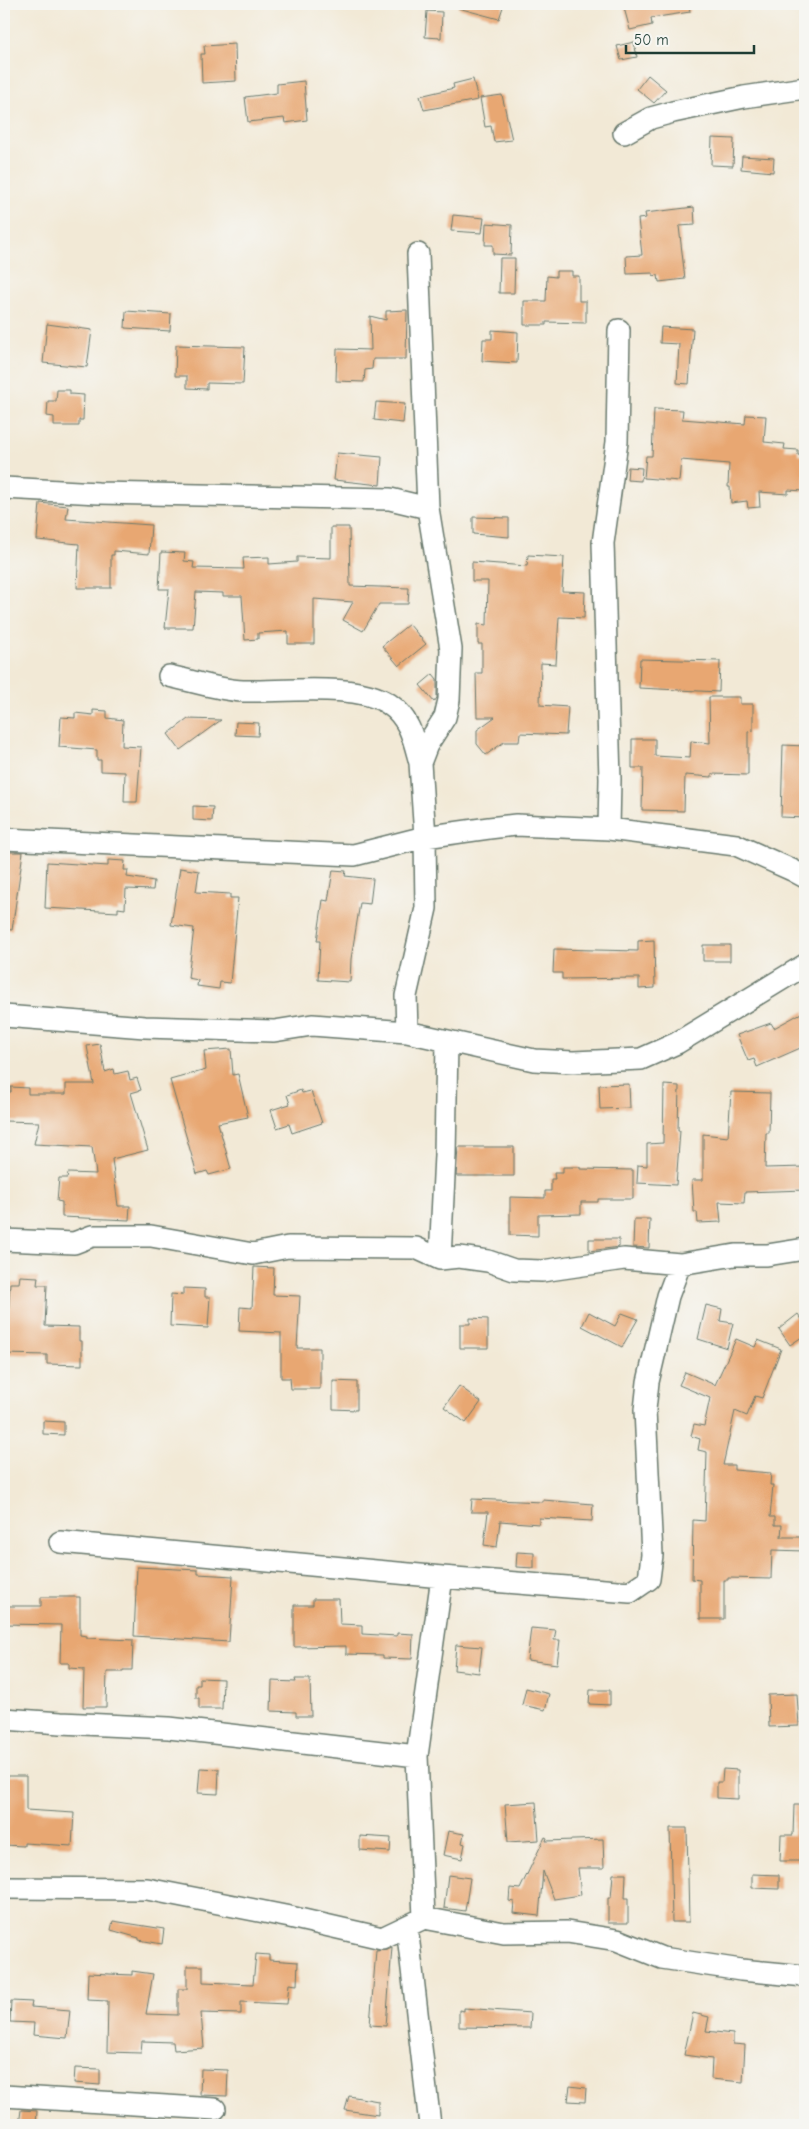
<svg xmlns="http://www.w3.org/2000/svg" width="809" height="2129" font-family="'Comic Neue',sans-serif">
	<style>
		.building { fill: #e8a772 }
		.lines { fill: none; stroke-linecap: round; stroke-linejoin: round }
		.minor-casing { stroke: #69796d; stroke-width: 24 }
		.minor { stroke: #fff; stroke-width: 21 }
	</style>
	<rect width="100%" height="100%" fill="#f6f6f2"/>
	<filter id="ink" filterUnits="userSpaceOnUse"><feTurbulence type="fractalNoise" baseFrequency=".02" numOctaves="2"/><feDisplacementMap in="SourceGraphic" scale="10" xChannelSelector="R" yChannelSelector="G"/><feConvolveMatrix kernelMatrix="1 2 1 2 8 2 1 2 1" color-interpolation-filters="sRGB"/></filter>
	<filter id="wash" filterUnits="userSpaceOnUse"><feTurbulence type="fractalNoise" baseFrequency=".0096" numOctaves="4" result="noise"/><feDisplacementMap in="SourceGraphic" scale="20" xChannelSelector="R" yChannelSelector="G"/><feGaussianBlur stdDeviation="1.12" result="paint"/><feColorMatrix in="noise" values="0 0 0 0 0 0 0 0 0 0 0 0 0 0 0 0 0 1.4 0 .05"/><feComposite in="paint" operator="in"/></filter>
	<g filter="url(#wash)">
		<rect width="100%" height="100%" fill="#f2e9d6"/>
		<g id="blocks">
			<path class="building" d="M459 4H504L499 19 458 8Z
				M623 4H689L690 12 651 18 652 25 630 30Z
				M427 11 442 12 441 38 425 37Z
				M634 42 637 57 621 60 617 46Z
				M235 44 236 81 202 83 201 54H205L204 46Z
				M648 75 666 90 654 103 637 89Z
				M473 79 478 100 424 110 420 96 454 88 453 84Z
				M304 81 307 120 285 123 284 118 248 122 245 97 277 93V84Z
				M502 95 512 140 494 142 491 126 485 127 480 98Z
				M712 138 734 139 733 166 711 165Z
				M742 156 774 158 773 172 741 169Z
				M694 207 695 225 679 226 685 279 659 282 658 275 653 276V273L627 274 626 256 642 255 638 219 646 218 645 213Z
				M453 215 484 218 482 233 451 231Z
				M486 223 512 225 511 255 493 254V245H485Z
				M500 258H515L514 293H499Z
				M556 271H572V276H579V301H586V323L546 322V325H524V301H546L547 276 556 277Z
				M407 310 406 359H373L372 369 365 370 364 382 336 381 337 349 371 350 370 316 386 320V311Z
				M126 311 171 314 170 331 125 328Z
				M47 324 92 330 87 367 43 363Z
				M661 327 693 329 689 384 677 383 679 344 660 343Z
				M492 330 518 332 517 363 482 361 483 339H492Z
				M176 345 245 347 243 384 207 383V389L187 388V376H175Z
				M57 390H70V394L84 395 83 420H79V426H54V417L47 416 48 401H56Z
				M376 402 405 404 403 423 374 420Z
				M654 409 683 410 682 419 745 424 746 415 766 416 764 442 785 444 784 449 798 450V455L805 456 804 491 788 490V494L759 492 760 507 748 508 747 501 731 503 730 487H728L729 464 681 460 679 481 644 478 646 456H652Z
				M337 453 382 457 380 485 334 480Z
				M628 467 642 468 641 481 627 480Z
				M40 503 68 506 66 519 151 525 149 554 114 551V555H111V588H77L79 544 37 540Z
				M473 517 509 518V537L473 534Z
				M331 527H349L350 586 409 588 408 604H379L363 631 343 620 353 602 314 599V644H288V631L258 633V639L245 640 242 596H223V593L196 592 193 628H165L169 589H159L161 552 185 553 184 561 194 562 193 568 244 569 243 558 269 557V564L297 562V557L331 558Z
				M528 555 564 557 562 591 585 592 584 618 559 617 556 664 541 663 540 705 568 707 566 735 520 733 519 742H504L486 755 477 744V730L495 717H477L476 673H482V644H478V624L487 625 488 581H472V562L527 566Z
				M409 624 426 644 399 666 382 646Z
				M640 659 720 661 719 692 639 688Z
				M433 674 437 679V698L434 702 420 685Z
				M709 697H740V704H753V731L748 732V775L712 774V777L685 775 684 811 642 810 643 768H632V739H655V756L690 758 691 741 710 743Z
				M93 710 107 711V718L123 720 122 746 141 747 137 802H124L125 772 101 771V760H97V750L59 747 61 717 75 718V713L93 715Z
				M188 719 221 720 180 750 168 734Z
				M236 722 259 723 258 736 235 735Z
				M783 745 805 746 804 801H805V818L781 817Z
				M193 806 213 807 212 821 193 820Z
				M4 852H23L12 930 4 929Z
				M108 860 125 861 124 870H128L127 877 154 881 153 890 126 889 125 909 118 908V912L45 908 47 862 108 866Z
				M180 868 199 871 196 892 230 894V898H238L230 983 220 982 219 989 197 986 198 980 188 978 194 928 171 925Z
				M333 870 346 871 345 876 373 879 370 904 360 903 351 959 350 982 318 980 320 941H317L323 900 328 901Z
				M654 940 655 988 639 989V978L562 979V973H553L554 949 638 951V941Z
				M703 945H730V961H703Z
				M805 1011V1046L757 1067 754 1059 748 1061 737 1035 771 1023 774 1028Z
				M100 1044 105 1072 114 1069 115 1074 128 1071 130 1080 137 1078 141 1090 131 1093 148 1150 112 1159 118 1206H130L129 1220 62 1217V1202L57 1201 59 1178H67L68 1173 96 1174 92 1147 34 1144 39 1122 4 1121V1092H11V1087L28 1088V1094H66V1084H94L87 1046Z
				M231 1049 233 1075 238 1074 248 1117 218 1123 231 1169 209 1175 207 1171 197 1174 170 1080 206 1070 204 1051Z
				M629 1084 630 1108 600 1109 599 1085Z
				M664 1085 679 1086 678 1131H680L676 1185 637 1183 638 1165 647 1166V1144L663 1143Z
				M301 1090 302 1093 311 1091 322 1123 292 1133 289 1124 277 1128 271 1110 290 1104 287 1095Z
				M731 1092 770 1093 769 1133H766L765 1168 805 1167V1190L745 1192 744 1203 719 1202 721 1222 698 1223 697 1212H694L692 1180H703V1134L728 1137Z
				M458 1147H514V1176H456Z
				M563 1167H580V1169L633 1170V1199H598V1202H581V1214L538 1215V1236L510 1235V1197L545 1198V1191H551V1179H555L554 1173H563Z
				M634 1219H650L649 1248 633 1247Z
				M589 1239H619V1247L589 1251Z
				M254 1267 274 1268 273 1295 300 1296 297 1348H320V1389H291L290 1378H281V1333L239 1331 240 1307 252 1308Z
				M20 1276 38 1277 37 1285H47L45 1326 79 1327V1341H82V1365L47 1364V1355L4 1354V1320H8L10 1283H19Z
				M183 1288 205 1289V1297H210L208 1328 170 1326 171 1294 183 1295Z
				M706 1305 722 1309 720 1321 733 1323 727 1348 698 1339Z
				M589 1312 615 1326 622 1313 638 1319 622 1347 582 1326Z
				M798 1314 805 1324V1335L790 1345 779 1329Z
				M470 1318 488 1319V1348H460V1324H470Z
				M736 1339 755 1347 758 1340 781 1349 762 1398 755 1396 747 1416 735 1411 723 1465H734V1470L771 1473 770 1485H773L770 1517H775V1525H782L781 1537H805V1551L772 1550 771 1579 728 1578V1580H724V1619H700V1580L692 1579 693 1520 705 1521 707 1452 698 1450 700 1439 691 1436 694 1424 704 1426 710 1398 679 1385 685 1372 715 1385Z
				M333 1381 357 1382V1410L333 1409Z
				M459 1386 481 1402 466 1423 444 1407Z
				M43 1421 64 1422V1435L43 1434Z
				M472 1499 543 1502V1500L593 1504 592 1521 539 1518V1524L500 1521 497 1547 484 1545 488 1512H471Z
				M517 1552 534 1553V1568L516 1567Z
				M137 1567 198 1570V1574L233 1576 229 1642 134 1636Z
				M41 1597H80V1635L87 1636V1638L133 1640 132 1670H123V1672H107L106 1707H83L84 1669 69 1668V1663H60L61 1625 4 1624V1606H41Z
				M313 1599H339L340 1624 362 1625V1634L397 1636V1633L413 1634 412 1659 383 1658V1655L346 1654V1646L294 1647V1605H313Z
				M531 1628 556 1630 554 1640H560L557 1664 527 1660Z
				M456 1645 482 1647 479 1673 454 1670Z
				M200 1678 223 1679 222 1709H199V1698H196V1685H200Z
				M295 1679H310L311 1716H296V1712L271 1711 272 1681 296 1682Z
				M526 1688 549 1694 545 1710 522 1705Z
				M590 1690H610V1705L589 1704Z
				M797 1694 799 1726 769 1727 768 1695Z
				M200 1768 219 1769 218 1794 198 1793Z
				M723 1769 738 1770V1799L717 1798V1782H722Z
				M7 1776H26V1810L74 1813 72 1846 24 1843V1846L4 1845V1807H7Z
				M536 1802 539 1840 508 1842 505 1804Z
				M794 1805H805V1861H780L781 1835H793Z
				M670 1828H687L689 1922H672Z
				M448 1831 464 1834 462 1843 465 1844 462 1859 443 1855Z
				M360 1836 391 1838 390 1852 360 1850Z
				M545 1837 547 1838 546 1841 603 1839 604 1868H578L581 1895 554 1899 543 1871 539 1916 513 1913 514 1902 509 1901 510 1888 520 1889Z
				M613 1874H626L625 1898H628V1923H608V1898H611Z
				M752 1874 779 1875V1889L752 1888Z
				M448 1875 470 1878 465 1911 444 1908Z
				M113 1921 164 1929 162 1944 139 1940V1938L111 1930Z
				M392 1947 386 2026 370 2025 376 1950 387 1949Z
				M256 1954 269 1955V1960L298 1962 297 1985 289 1984 287 2004 241 2002V2014L201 2013 204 2048 174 2050 173 2042 142 2041 141 2053 107 2052 108 2001 87 2000 88 1973 132 1975V1971L153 1974 146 2014 178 2015V1989H187V1966H203V1982L253 1984Z
				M11 2001 32 2002 31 2007 70 2010 67 2038 33 2035 34 2023 10 2022Z
				M464 2008 531 2013 530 2028 459 2027V2010L464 2011Z
				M693 2013 709 2017 706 2031 733 2034V2044L745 2045 743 2082 711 2079 712 2059 684 2055Z
				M75 2068 100 2069V2085L74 2083Z
				M201 2069 228 2070 227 2096 200 2095Z
				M570 2086 586 2088 585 2102 568 2101Z
				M349 2096 378 2101V2115L345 2110Z
				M21 2110 37 2111 36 2125H19Z"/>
		</g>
	</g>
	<g filter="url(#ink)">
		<use href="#blocks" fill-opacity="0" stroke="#69796d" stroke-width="1"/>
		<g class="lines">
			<defs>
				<path id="minor" d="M624 133 651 118 673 112 744 97 805 88
					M418 254 428 508 451 649 449 700 445 717 427 745 420 763 425 837 426 908 406 996 407 1032 534 1060 573 1062 641 1059 677 1043 805 965
					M4 488 98 493 390 499 428 508
					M169 676C193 681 219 690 243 691 282 692 357 682 389 704 410 718 414 741 420 763
					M609 829 610 779 603 543 617 442 619 330
					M4 839 354 855 425 837 489 828 516 825 609 829 736 845 792 870 805 877
					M4 1016 145 1027 274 1031 312 1025 407 1032
					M4 1240 74 1243 92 1236H151L253 1254 288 1247 416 1248 440 1259 459 1257 488 1261 514 1270 542 1271 624 1259 680 1264 735 1255H767L805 1249
					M440 1259 445 1155 447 1042
					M60 1542 442 1577 417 1756 424 1918
					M442 1577 630 1592 649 1579 652 1555 645 1410 648 1382 661 1326 668 1296 680 1264
					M4 1719 61 1723 169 1728 417 1756
					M4 1888 147 1889 290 1917 382 1938 424 1918 504 1933 567 1932 617 1940 662 1958 741 1970 805 1976
					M407 1926 430 2125
					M4 2096 215 2109"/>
			</defs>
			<use href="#minor" class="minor-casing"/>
			<use href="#minor" class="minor"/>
		</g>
	</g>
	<rect width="809" height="2129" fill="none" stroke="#f6f6f2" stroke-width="20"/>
	<path d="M626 45v8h128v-8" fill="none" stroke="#1f3d34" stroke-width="2.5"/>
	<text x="634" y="45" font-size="15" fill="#1f3d34" stroke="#f6f6f2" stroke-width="4" paint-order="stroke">50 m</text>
</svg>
